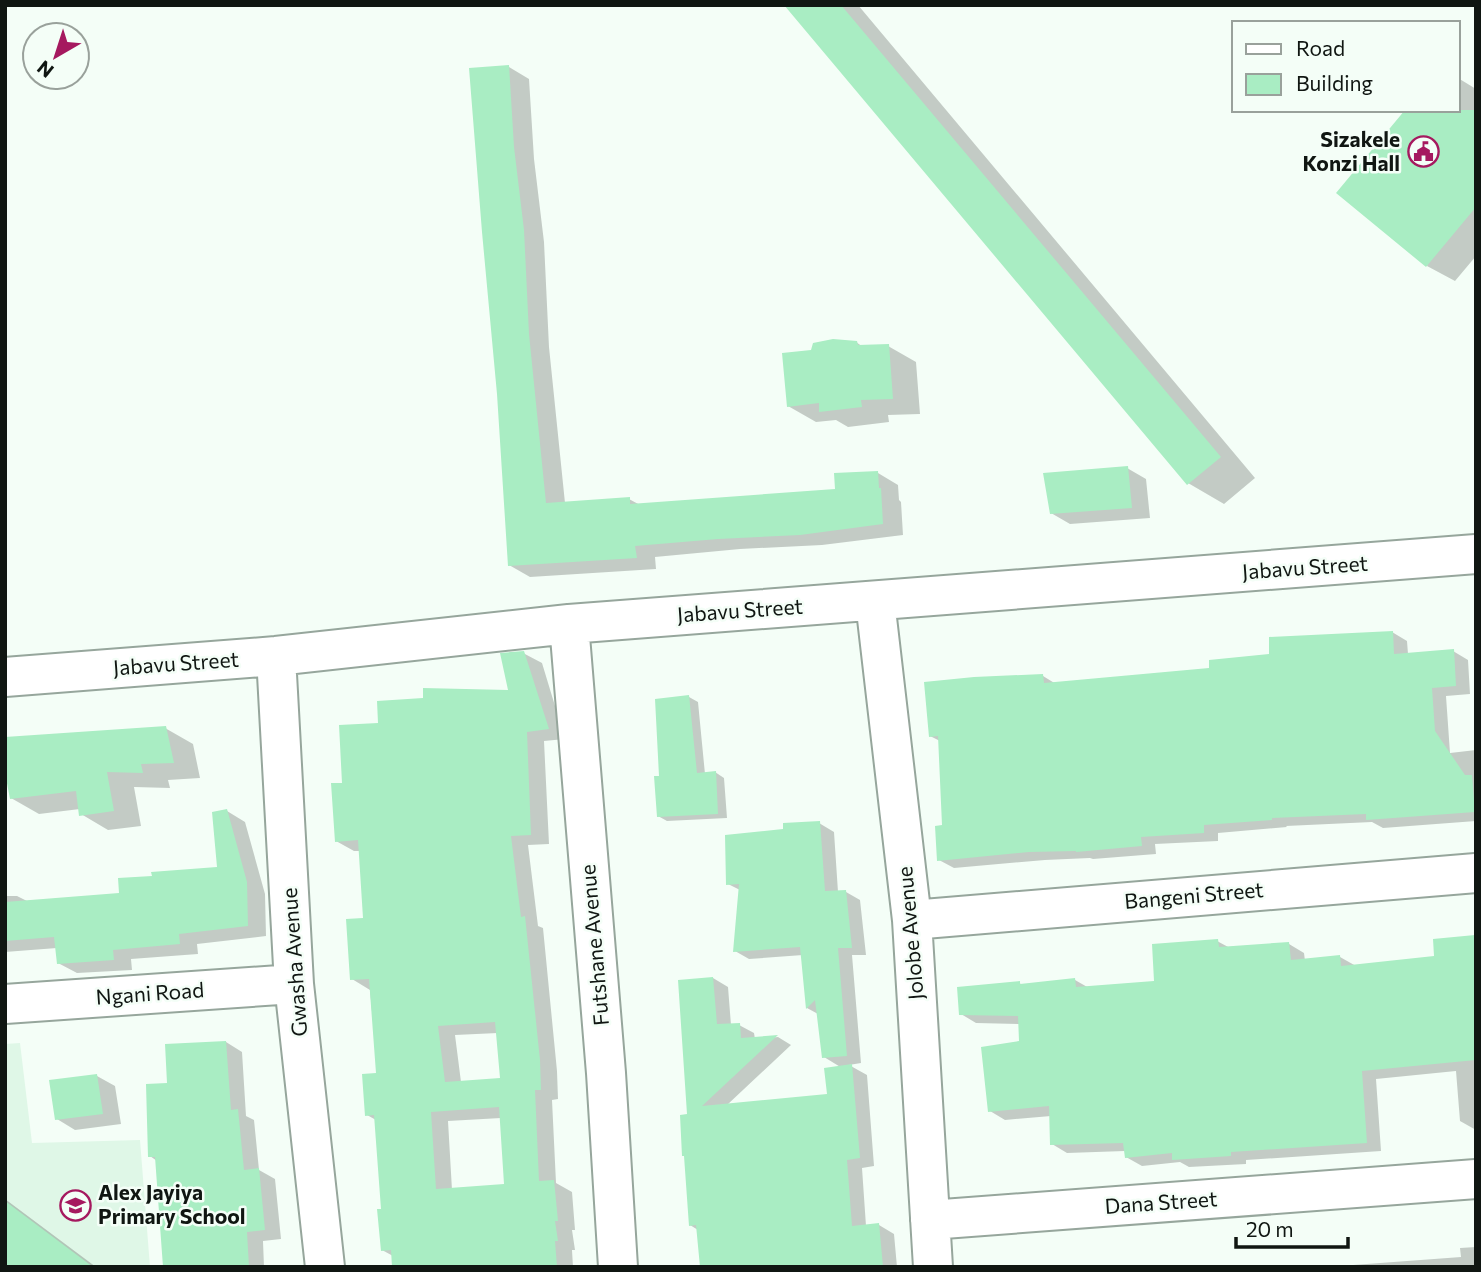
<svg xmlns="http://www.w3.org/2000/svg" width="1481" height="1272" font-family="Commissioner,sans-serif">
	<style>
		.built { fill: #dff7e7 }
		.shadow { fill: #0003; fill-rule: evenodd }
		.building { fill: #a9edc3; fill-rule: evenodd }
		.lines { fill: none; stroke-linecap: round; stroke-linejoin: round }
		.minor-casing { stroke: #96a69c; stroke-width: 42 }
		.minor { stroke: #fff; stroke-width: 38 }
		.labels { text-anchor: middle; stroke-width: 5; stroke-linejoin: round; paint-order: stroke }
		.poi-label { font-size: 21px; font-weight: bold; fill: #101612; stroke: #f4fef7; text-anchor: end }
		.street-label { font-size: 21px; fill: #101612; stroke: #f4fef7 }
	</style>
	<rect width="100%" height="100%" fill="#f4fef7"/>
	<path class="built" d="M20 1043 32 1143 140 1140 150 1267H5V1044Z"/>
	<path class="shadow" d="M786 5H858L1255 478 1224 504 1188 483Z
		M509 67 529 79 534 159 544 242 549 347 565 503 629 499 640 505 837 490 878 473 898 485 899 500 901 502 903 535 822 545 740 549 655 557 656 569 530 577 509 565Z
		M1458 78 1476 89V256L1455 281 1427 266 1458 110Z
		M856 342 863 347 888 346 916 362 920 414 888 415 889 422 848 427 836 420 816 422 788 406 812 351Z
		M1127 468 1146 479 1150 518 1070 524 1051 513Z
		M1392 632 1407 641 1408 654 1453 651 1468 660 1470 694 1446 696 1450 753 1476 750V821L1383 828 1372 822 1286 826 1287 827 1218 833V841L1155 844 1156 854 1093 859 1090 858 1045 860 954 868 939 860 944 827 940 741 930 736 1043 676 1056 684 1211 669 1271 656Z
		M523 653 542 663 565 739 544 741 549 844 528 845 538 926 543 928 557 1071 558 1099 552 1100 556 1183 572 1192 575 1230H572L575 1250H572L573 1267H394L393 1256 382 1250 383 1210 376 1120 367 1115 378 1075 370 990 352 979 365 920 360 851H354L336 841 344 784 380 725 510 692ZM498 1033 502 1079 461 1082 455 1035ZM501 1118 506 1186 452 1190 448 1121Z
		M689 697 698 702 705 774 715 772 724 778 727 818 667 821 658 816 661 778Z
		M165 728 193 744 200 778 168 780 170 788 134 787 141 826 108 830 81 814 80 809 39 814 11 798Z
		M227 811 245 822 265 894 266 936 197 944 198 954 131 959 132 970 77 973 58 963 57 948 5 952V896H17L27 901 121 894 154 878 219 869Z
		M819 823 834 832 838 892H846L860 900 866 955H852L861 1063 849 1065 867 1075 874 1166 862 1168 866 1226 879 1225 894 1234 897 1267H702L698 1230 690 1225 689 1116 713 978 728 987 731 1025H739L754 1033 755 1039 778 1037 791 1045 727 1105 829 1095 842 1068 824 1057 818 1014 807 1008 803 955 749 959 735 951 740 890 728 884 785 831Z
		M1475 937 1476 1130 1460 1121 1456 1071 1376 1079 1381 1151 1246 1160V1164L1189 1167 1180 1162 1142 1166 1126 1157 1125 1151 1067 1153 1052 1144 1051 1116 1005 1120 990 1111 1021 1043 1020 1024 976 1023 961 1014 1019 983 1023 985 1075 980 1089 988 1155 982 1217 941 1230 948 1289 944 1304 953 1305 961 1340 957 1356 966 1436 958Z
		M226 1042 242 1052 246 1116 254 1120 259 1170 275 1179 281 1239 263 1241 264 1267H165L157 1161 150 1156 169 1085Z
		M97 1076 115 1086 121 1124 75 1130 57 1119Z
		M5 1199 96 1267H14L5 1260Z
		M1476 1247V1267H1326L1461 1257 1460 1248Z"/>
	<path class="building" d="M784 5H841L1221 457 1187 485Z
		M509 65 514 147 524 230 529 334 546 503 630 497V504L835 489 834 473 878 471 879 488H881L883 524 800 535 718 539 635 546 637 558 508 566 497 394 482 232 469 68Z
		M1405 110H1476V207L1426 267 1336 193Z
		M833 339 857 341 858 345 889 344 893 399 861 400 862 407 819 412V403L787 407 782 353 811 350 813 343Z
		M1128 466 1132 508 1050 514 1043 473Z
		M1393 631 1394 654 1454 649 1456 686 1432 688 1435 731 1465 775H1472L1475 812 1366 820V814L1272 818V820L1204 825V833L1141 837 1142 846 1076 852V851L1029 852 937 861 935 826 942 825 938 736 929 737 924 682 974 677 1043 674 1044 683 1209 668V660L1269 654V637Z
		M524 651 549 729 527 732 531 835 511 836 521 917 525 916 540 1060 541 1090H535L539 1181 554 1180 558 1221H555L558 1241H555L557 1267H392L391 1250 381 1251 377 1209H381L374 1115 365 1116 362 1074 376 1073 369 979 350 980 346 919 363 918 358 840 335 842 331 783H342L339 725 378 723 377 701 423 698V688L508 690 500 653ZM495 1022 500 1078 445 1082 438 1026ZM499 1107 504 1184 436 1189 431 1112Z
		M689 695 697 773 716 771 718 814 657 817 654 776H659L655 699Z
		M166 726 174 763 141 764 143 773 107 772 114 811 79 816 76 791 10 799 5 773V737Z
		M227 809 247 882 248 926 179 934 180 944 113 950 114 960 57 964 54 937 5 941V902L119 893 118 878 152 876 151 872 217 867 212 812Z
		M820 821 825 891 846 890 852 948H838L847 1056 822 1058 815 1000 806 1009 800 947 733 952 739 884 726 885 725 835 783 829V823Z
		M1475 935 1476 1060 1362 1071 1367 1143 1231 1152V1156L1172 1160V1153L1125 1158 1123 1143 1050 1145 1049 1106 988 1112 981 1047 1019 1041 1018 1016 959 1015 957 987 1020 981V984L1075 978 1076 987 1154 981 1152 944 1218 939 1219 947 1289 942 1291 960 1340 955 1341 966 1434 956 1433 939Z
		M713 977 717 1024 740 1023 741 1038 778 1035 702 1106 827 1094 824 1068 852 1064 860 1158 847 1160 852 1226 879 1223 883 1267H700L696 1225 689 1226 684 1156H682L680 1115 687 1114 678 980Z
		M226 1041 231 1110 238 1109 244 1170 259 1168 265 1230 247 1232 249 1267H163L155 1157H148L146 1084 167 1083 165 1044Z
		M97 1074 103 1114 55 1120 49 1080Z
		M5 1201 93 1267H5Z"/>
	<g class="lines">
		<defs>
			<path id="minor" d="M875 601 912 920 933 1267
				M569 624 606 1073 618 1267
				M276 656 294 984 325 1267
				M5 677 276 656 569 624 1476 554
				M912 920 1476 873
				M5 1004 294 984
				M930 1220 1476 1179"/>
		</defs>
		<use href="#minor" class="minor-casing"/>
		<use href="#minor" class="minor"/>
	</g>
	<defs>
		<symbol id="civic-ring" viewBox="-11 -11 22 22"><circle r="9.5" fill="#f4fef7" stroke="#a5195f" stroke-width="1.5"/><path d="M-.6-6.5H3V-4.5H.6V-3L4-1V1h2V6H-6V1h2V-1L-.6-3ZM-1.2 2.5V6h2.4V2.5Z" fill="#a5195f"/></symbol>
		<symbol id="school-ring" viewBox="-11 -11 22 22"><circle r="9.5" fill="#f4fef7" stroke="#a5195f" stroke-width="1.5"/><path d="M0-5L7-2L0 1L-7-2ZM-4 1L0 2.5L4 1V4Q0 6-4 4Z" fill="#a5195f"/></symbol>
	</defs>
	<g fill-rule="evenodd">
		<use href="#civic-ring" x="1406" y="134" width="35" height="35"/>
		<use href="#school-ring" x="58" y="1188" width="35" height="35"/>
	</g>
	<g class="labels">
		<g class="poi-label">
			<text x="1400" y="147">Sizakele<tspan x="1400" dy="24">Konzi Hall</tspan></text>
			<text x="98" y="1200" text-anchor="start">Alex Jayiya<tspan x="98" dy="24">Primary School</tspan></text>
		</g>
		<g class="street-label">
			<text transform="translate(1305 568) rotate(-4)" y="7">Jabavu Street</text>
			<text transform="translate(740 611) rotate(-4)" y="7">Jabavu Street</text>
			<text transform="translate(176 664) rotate(-4)" y="7">Jabavu Street</text>
			<text transform="translate(1194 896) rotate(-5)" y="7">Bangeni Street</text>
			<text transform="translate(911 933) rotate(-95)" y="7">Jolobe Avenue</text>
			<text transform="translate(595 945) rotate(-95)" y="7">Futshane Avenue</text>
			<text transform="translate(295 962) rotate(-94)" y="7">Gwasha Avenue</text>
			<text transform="translate(150 994) rotate(-4)" y="7">Ngani Road</text>
			<text transform="translate(1161 1203) rotate(-4)" y="7">Dana Street</text>
		</g>
	</g>
	<rect width="1481" height="1272" fill="none" stroke="#101612" stroke-width="14"/>
	<rect x="1232" y="21" width="228" height="91" fill="#f4fef7" stroke="#99a19b" stroke-width="2"/>
	<rect x="1246" y="44" width="35" height="10" fill="#ffffff" stroke="#99a19b" stroke-width="2"/>
	<text x="1296" y="56" font-size="21" fill="#101612">Road</text>
	<rect x="1246" y="74" width="35" height="21" fill="#a9edc3" stroke="#99a19b" stroke-width="2"/>
	<text x="1296" y="91" font-size="21" fill="#101612">Building</text>
	<g transform="translate(56 56) rotate(219)"><circle r="33" fill="#f4fef7" stroke="#99a19b" stroke-width="2"/>
	<path d="M0-5L12 26L0 18L-12 26Z" fill="#a5195f"/>
	<text y="-10" font-size="19" font-weight="bold" text-anchor="middle" fill="#101612">N</text>
	</g>
	<path d="M1236 1237v10h112v-10" fill="none" stroke="#101612" stroke-width="3.5"/>
	<text x="1246" y="1237" font-size="21" fill="#101612" stroke="#f4fef7" stroke-width="5" paint-order="stroke">20 m</text>
</svg>
